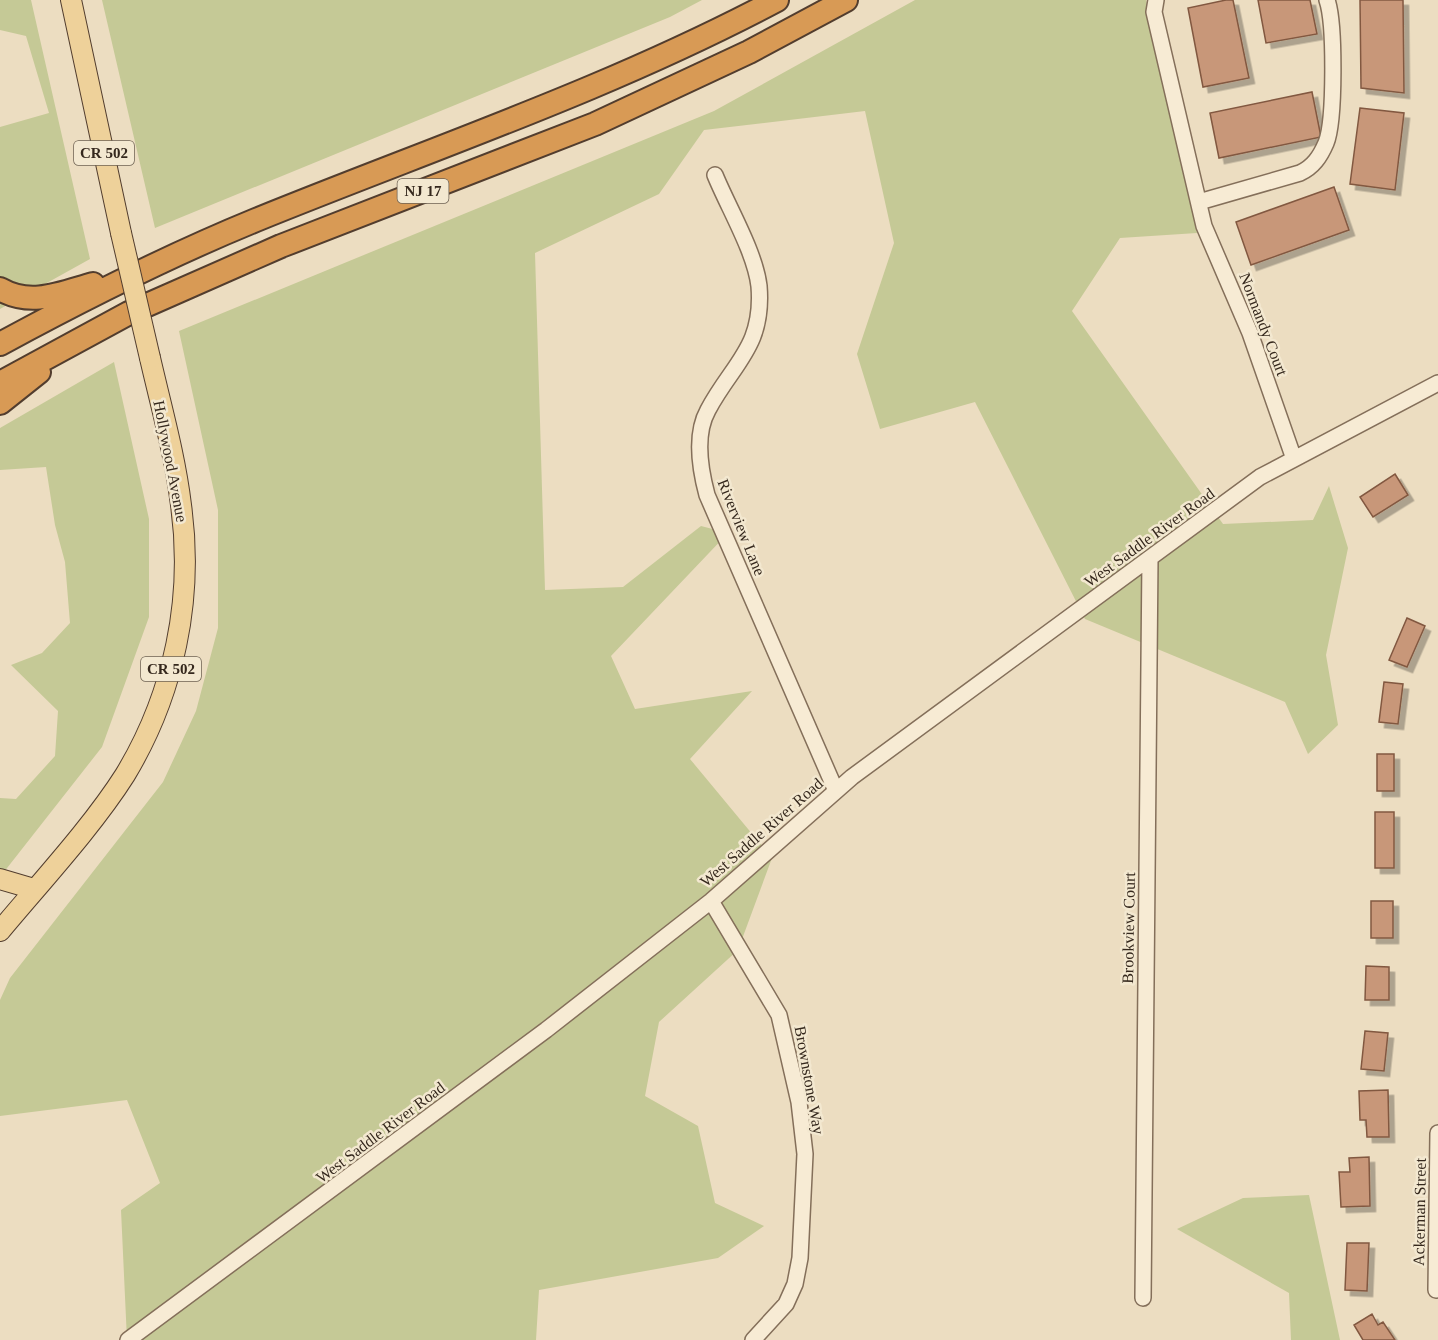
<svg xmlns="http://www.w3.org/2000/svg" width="1438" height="1340" font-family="'Times New Roman',serif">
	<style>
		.green { fill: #c5c996 }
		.building { fill: #c89779; stroke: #825841; stroke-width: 1.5; filter: url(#shadow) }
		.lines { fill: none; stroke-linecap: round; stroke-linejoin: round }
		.minor-casing { stroke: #846f5a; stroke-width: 18 }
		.major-casing { stroke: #523d2e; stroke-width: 22 }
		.highway-casing { stroke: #523d2e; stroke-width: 26 }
		.minor { stroke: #f7ebd4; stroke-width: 15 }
		.major { stroke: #eed19a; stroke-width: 20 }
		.highway { stroke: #d89a55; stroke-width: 22 }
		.major-bridge-casing { stroke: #523d2e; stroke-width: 22; stroke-linecap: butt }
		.major-bridge { stroke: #eed19a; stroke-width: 20 }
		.labels { text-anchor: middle; stroke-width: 5; stroke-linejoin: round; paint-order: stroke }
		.shield { fill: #f3e8d0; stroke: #6e6253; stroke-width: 1.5 }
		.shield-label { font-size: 15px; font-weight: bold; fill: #35281d }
		.street-label { font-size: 16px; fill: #35281d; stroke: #f3e8d0 }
	</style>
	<defs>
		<filter id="shadow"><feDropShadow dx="5.5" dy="5.5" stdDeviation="0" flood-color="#0004"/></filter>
	</defs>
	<rect width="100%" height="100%" fill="#ecddc1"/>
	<path class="green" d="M0 0H31L90 259 0 309V127L49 113 26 36 0 30Z
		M102 0H702L670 17 155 228Z
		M915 0H1146L1197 233 1120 238 1072 311 1223 524 1313 520 1329 486 1348 548 1326 655 1338 725 1308 754 1285 702 1085 619 975 402 880 429 857 354 894 243 865 111 704 130 659 194 535 253 545 590 623 587 701 526 728 533 611 656 635 709 752 691 690 759 772 858 738 950 659 1022 645 1096 698 1126 715 1203 764 1226 718 1258 539 1290 536 1340H127L121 1210 160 1183 127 1100 0 1116V1000L10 978 163 782 196 711 218 628V510L179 331 714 111Z
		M114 362 149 519V617L102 747 0 877V798L16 799 55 756 58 711 11 665 42 653 70 623 65 562 55 525 46 467 0 470V428Z
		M1309 1195 1340 1340H1291L1289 1293 1177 1229 1243 1198Z"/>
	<path class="building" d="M1226 0H1233L1249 78 1203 87 1188 8Z
		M1258 0H1310L1317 34 1266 43Z
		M1360 0H1403L1404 93 1361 88Z
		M1312 92 1321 137 1219 158 1210 113Z
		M1360 108 1404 113 1395 190 1350 184Z
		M1334 187 1349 230 1251 265 1236 222Z
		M1395 474 1408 495 1373 517 1360 497Z
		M1407 618 1425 626 1407 667 1389 660Z
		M1384 682 1403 684 1398 724 1379 722Z
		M1377 754H1394V791H1377Z
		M1375 812H1394V868H1375Z
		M1371 901H1393V938H1371Z
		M1366 966 1389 967V1000H1365Z
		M1365 1031 1388 1033 1384 1071 1361 1069Z
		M1388 1090 1389 1137H1367L1366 1120H1360L1359 1091Z
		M1369 1157 1370 1206 1341 1207 1339 1172H1350L1349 1158Z
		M1347 1243H1369L1367 1291 1345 1290Z
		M1372 1314 1378 1325 1383 1322 1395 1340H1363L1354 1325Z"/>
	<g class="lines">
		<defs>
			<path id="minor" d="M1156 0 1154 12 1204 226 1250 333 1294 459
				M715 175C728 207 755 252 759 286 764 347 733 363 708 410 694 435 700 469 707 495L836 791
				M1199 202 1300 173C1313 167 1320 157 1326 143 1335 121 1335 23 1327 0
				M711 901 779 1015 799 1102 805 1154 800 1258 795 1284 786 1304 753 1340
				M1436 1290 1438 1133
				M1143 1298 1150 558
				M128 1340 546 1030 711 901 852 777 1260 477 1438 383"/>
			<path id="major" d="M71 0 121 233
				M0 879 34 889
				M0 931C40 883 92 827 125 775 174 694 194 599 181 505 175 455 161 406 150 358"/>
			<path id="highway" d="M0 289C31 307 61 293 93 284
				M0 344C83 299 168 256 256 220 433 148 607 90 777 0
				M0 383 129 313 281 246 595 124 749 52 846 0
				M0 403 39 372"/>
		</defs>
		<use href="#minor" class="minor-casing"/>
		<use href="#major" class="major-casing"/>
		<use href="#highway" class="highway-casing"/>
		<use href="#minor" class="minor"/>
		<use href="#major" class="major"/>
		<use href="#highway" class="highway"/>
		<defs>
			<path id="major-bridge" d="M121 233 150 358"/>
		</defs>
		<use href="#major-bridge" class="major-bridge-casing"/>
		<use href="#major-bridge" class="major-bridge"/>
	</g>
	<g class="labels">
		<g class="shield">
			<rect x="74" y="141" width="60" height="24" rx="4.5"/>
			<rect x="397.5" y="179" width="51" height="24" rx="4.5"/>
			<rect x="141" y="657" width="60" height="24" rx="4.5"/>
		</g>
		<g class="shield-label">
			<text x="104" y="158">CR 502</text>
			<text x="423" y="196">NJ 17</text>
			<text x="171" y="674">CR 502</text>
		</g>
		<g class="street-label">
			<text transform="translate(1264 324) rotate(69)" y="6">Normandy Court</text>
			<text transform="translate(171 461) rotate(79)" y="6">Hollywood Avenue</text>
			<text transform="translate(742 527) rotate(68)" y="6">Riverview Lane</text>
			<text transform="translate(1149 537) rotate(-36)" y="6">West Saddle River Road</text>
			<text transform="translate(761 832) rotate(-41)" y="6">West Saddle River Road</text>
			<text transform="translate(1128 928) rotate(-89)" y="6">Brookview Court</text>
			<text transform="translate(810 1080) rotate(80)" y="6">Brownstone Way</text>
			<text transform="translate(380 1132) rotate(-37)" y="6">West Saddle River Road</text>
			<text transform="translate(1419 1212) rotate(-89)" y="6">Ackerman Street</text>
		</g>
	</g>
</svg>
